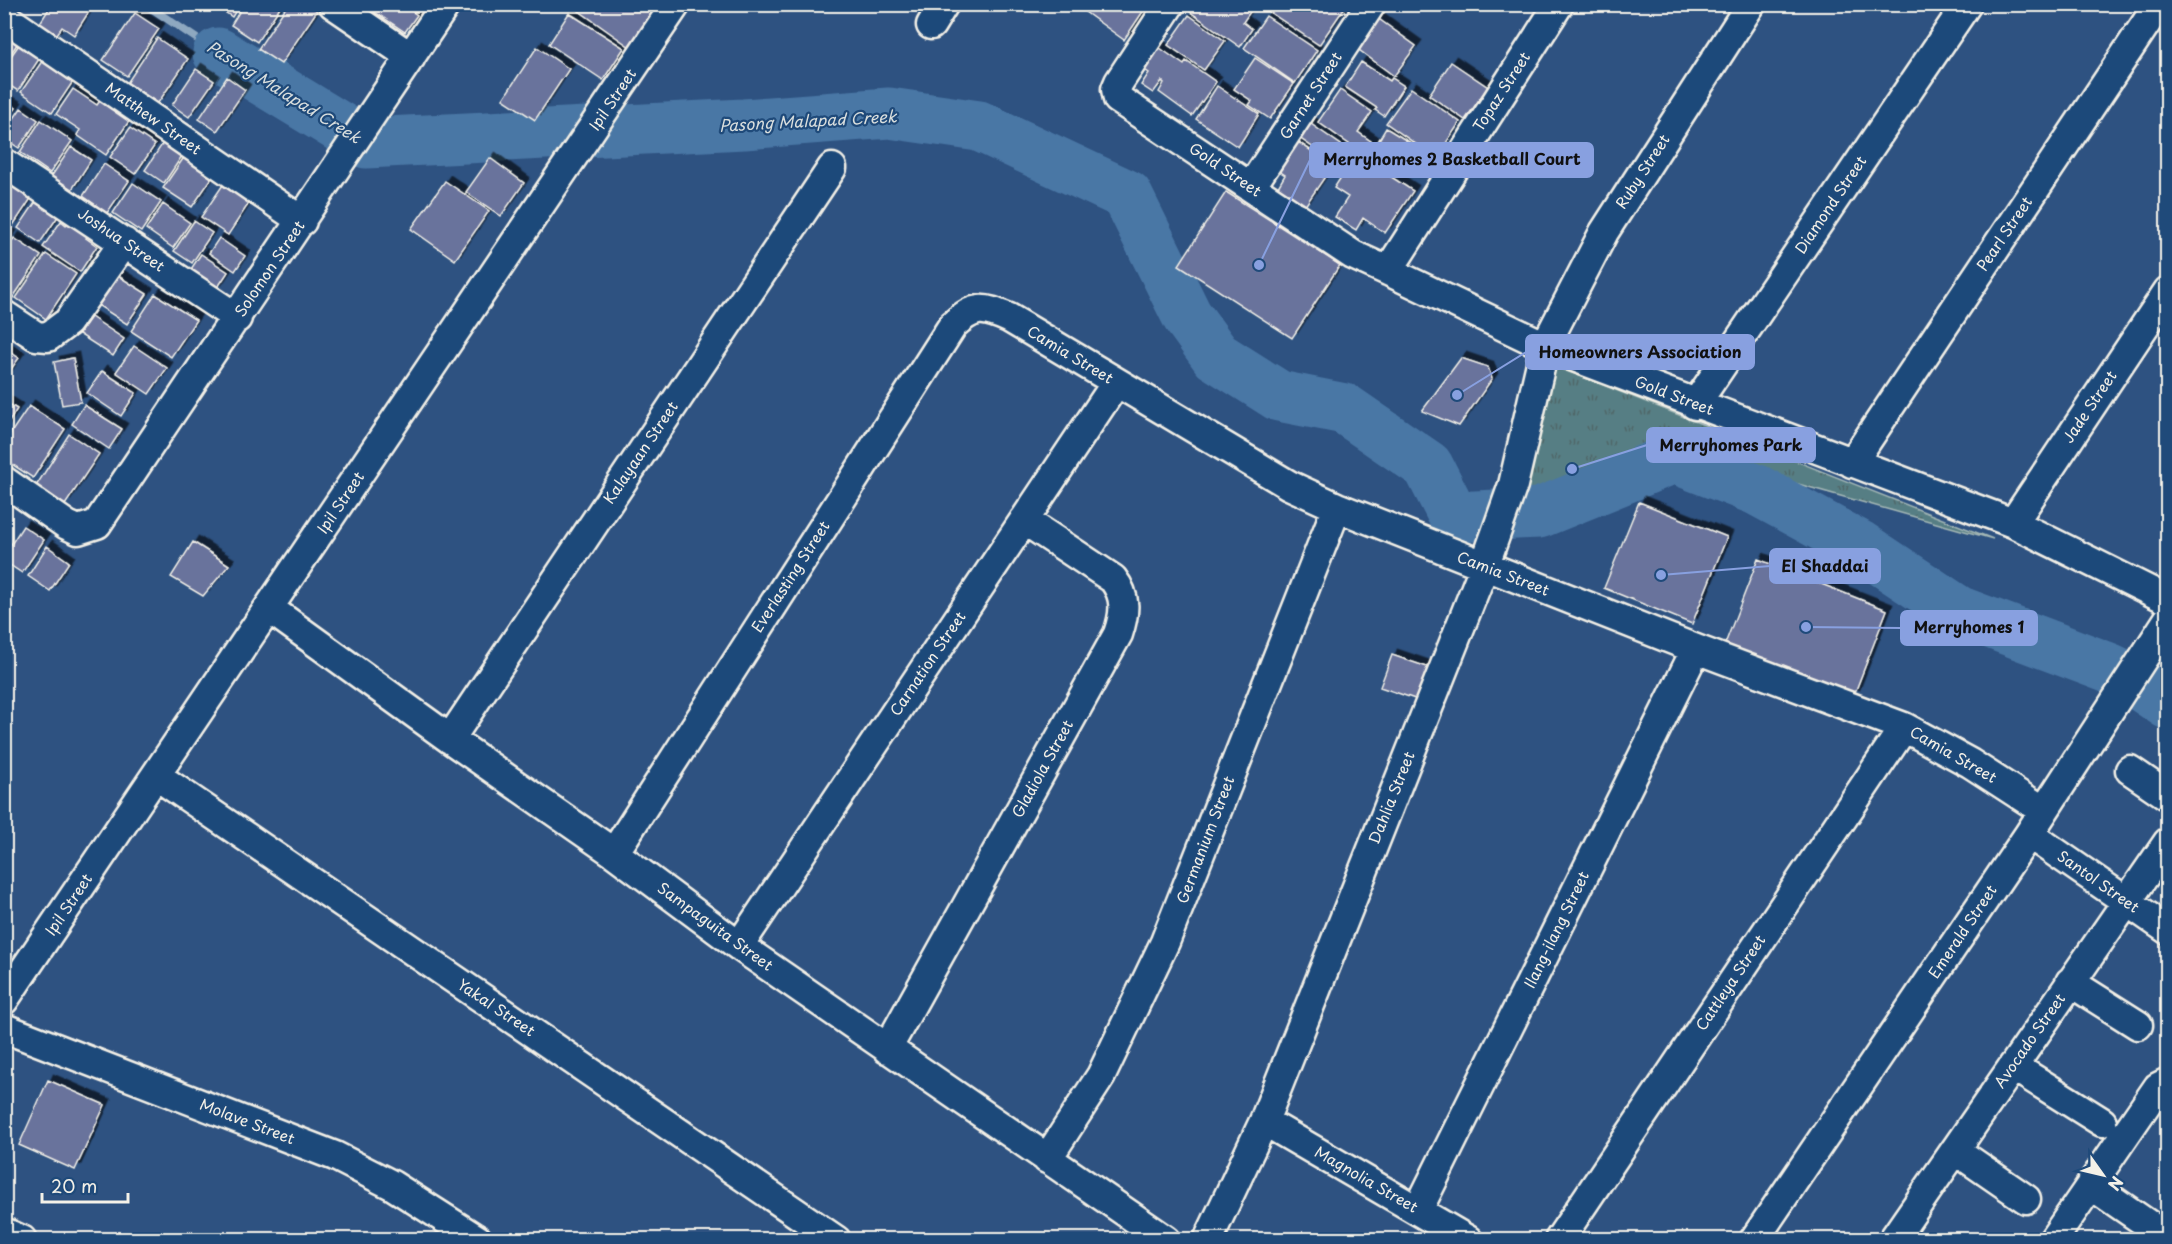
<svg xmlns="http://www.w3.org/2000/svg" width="2172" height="1244" font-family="'Playpen Sans',sans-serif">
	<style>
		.park { fill: url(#park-tufts); stroke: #a5b8b6; stroke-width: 1.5 }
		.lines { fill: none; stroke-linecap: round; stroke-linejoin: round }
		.stream { stroke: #8ea8c0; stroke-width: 8 }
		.river { stroke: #4a77a5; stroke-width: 51 }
		.building { fill: #69739c; stroke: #f4f1e8; stroke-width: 1.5; filter: url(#shadow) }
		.minor-casing { stroke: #f4f1e8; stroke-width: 33 }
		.minor { stroke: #1f4a7a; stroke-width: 28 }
		.labels { text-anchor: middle; stroke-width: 4.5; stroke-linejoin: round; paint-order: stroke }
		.street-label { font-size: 15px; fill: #f4f1e8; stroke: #1f4a7a }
		.water-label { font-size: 16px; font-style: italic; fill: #dadfde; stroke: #1f4a7a }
		.leader { fill: none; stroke: #88a0e0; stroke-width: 2 }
		.callout-dot { fill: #88a0e0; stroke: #1f4a7a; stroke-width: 2 }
		.callout { fill: #88a0e0; stroke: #88a0e0; stroke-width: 2 }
		.callout-label { font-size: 16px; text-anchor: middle; font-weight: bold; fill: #111 }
	</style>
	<defs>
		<pattern id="park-tufts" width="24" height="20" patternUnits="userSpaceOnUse" patternTransform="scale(1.5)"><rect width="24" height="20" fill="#567e84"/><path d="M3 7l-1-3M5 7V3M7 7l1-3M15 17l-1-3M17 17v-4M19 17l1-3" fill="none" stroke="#506668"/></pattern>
		<filter id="shadow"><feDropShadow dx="5.5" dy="-5.5" stdDeviation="0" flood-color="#0009"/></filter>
	</defs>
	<rect width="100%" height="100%" fill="#2e5281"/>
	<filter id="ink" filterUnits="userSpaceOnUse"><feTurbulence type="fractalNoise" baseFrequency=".0167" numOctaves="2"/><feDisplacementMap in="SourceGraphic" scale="12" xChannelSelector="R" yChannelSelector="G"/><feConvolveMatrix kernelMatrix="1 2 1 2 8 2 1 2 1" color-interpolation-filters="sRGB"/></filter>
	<g filter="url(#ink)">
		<path class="park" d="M1555 366 1993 539 1667 447 1543 502 1514 498Z"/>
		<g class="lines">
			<path class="stream" d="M145 4 218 53"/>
			<path class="river" d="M218 53 366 143 744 124 889 113 979 126 1127 195 1187 316 1216 356 1279 396 1345 409 1428 466 1454 517 1539 513 1674 458 1757 490 1860 546 1958 611 2109 668 2128 677 2168 704"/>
		</g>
		<path class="building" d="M52 4H94L74 35 62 27 55 37 38 26Z
			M213 4H240L232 17Z
			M244 4H282L257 42 231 25Z
			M288 4H307L317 11 281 64 258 49Z
			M376 4H402L417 15 405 32 372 10Z
			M412 4H424L420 10Z
			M577 4H646L656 11 630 47 575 8Z
			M1074 4H1148L1124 40Z
			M1189 4H1245L1252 9 1243 22 1252 29 1240 47 1186 9Z
			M1273 4H1347L1319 45 1268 11Z
			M135 13 159 29 127 76 103 60Z
			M569 13 624 48 603 80 549 44Z
			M1189 15 1225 41 1204 70 1168 45Z
			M1266 16 1317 50 1295 83 1244 48Z
			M1376 17 1416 46 1394 76 1355 47Z
			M4 25 22 37 4 63Z
			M157 38 188 59 158 103 127 83Z
			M23 39 43 53 18 91 4 82V66Z
			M1157 46 1184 65 1186 61 1216 82 1192 116 1159 92 1164 83 1162 81 1153 93 1141 85 1149 73 1142 68Z
			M537 47 569 69 535 120 503 99Z
			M47 54 78 74 52 113 21 92Z
			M1255 58 1294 84 1270 119 1249 105 1252 101 1234 89Z
			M1361 62 1390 81 1392 78 1404 86 1384 116 1375 110 1377 108 1345 87Z
			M1451 62 1488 87 1465 120 1429 95Z
			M196 69 214 81 189 117 172 105Z
			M227 77 245 90 217 131 199 119Z
			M1217 86 1259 114 1238 147 1196 119Z
			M1411 88 1460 122 1436 158 1386 123Z
			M73 89 97 105 105 94 134 114 106 155 77 135 80 130 56 114Z
			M1340 90 1372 112 1358 132 1375 144 1366 156 1318 122Z
			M4 100 16 108 4 125Z
			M21 108 38 120 19 148 4 138V133Z
			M41 120 72 141 50 173 20 152Z
			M1308 122 1344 147 1334 162 1298 137Z
			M130 128 155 145 135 174 110 157Z
			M1386 128 1414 145 1397 172 1370 155Z
			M167 137 186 150 164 183 145 170Z
			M1292 138 1333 165 1305 206 1278 187 1285 175 1273 167Z
			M71 147 91 160 71 191 51 177Z
			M187 153 216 172 192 207 163 188Z
			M1356 154 1413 191 1385 233 1363 218 1356 230 1335 217 1348 197 1334 188Z
			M490 158 524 183 501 216 466 192Z
			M104 164 129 181 107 213 83 196Z
			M12 179 34 194 12 227 4 221V189Z
			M227 179 253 197 228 235 201 217Z
			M445 181 489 211 455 260 411 229Z
			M133 183 161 202 141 232 113 213Z
			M1226 192 1340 265 1292 338 1179 265Z
			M41 194 63 209 40 243 18 228Z
			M163 204 190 223 173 248 146 229Z
			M71 217 91 231 86 238 97 246 80 272 43 247 61 221 66 225Z
			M194 221 212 233 192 263 174 251Z
			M4 232 11 236 4 246Z
			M14 238 41 256 12 299 4 294V252Z
			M219 238 245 256 235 271 209 253Z
			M46 254 76 274 46 319 16 298Z
			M201 254 228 272 216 290 189 272Z
			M115 274 147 294 127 324 96 304Z
			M155 294 196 320 171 357 131 331Z
			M91 317 124 339 113 356 79 334Z
			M134 346 167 368 149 394 116 372Z
			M4 348 19 358 4 379Z
			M73 358 81 402 62 405 54 362Z
			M1461 358 1488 367 1492 379 1459 426 1422 411Z
			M102 371 136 393 121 416 87 393Z
			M4 401 17 409 4 430Z
			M84 405 122 429 109 449 72 424Z
			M29 406 65 429 33 478 4 459V443Z
			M69 434 99 454 65 505 36 486Z
			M1639 502 1727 537 1692 624 1604 588Z
			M23 526 44 540 22 573 4 561V555Z
			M193 542 229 565 203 596 171 577Z
			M47 546 69 562 50 591 28 576Z
			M1758 559 1887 610 1854 695 1725 644Z
			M1392 655 1433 669 1421 701 1380 687Z
			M48 1080 105 1105 75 1170 19 1145Z"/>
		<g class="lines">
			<defs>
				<path id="minor" d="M333 4 411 57
					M1170 4 1119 82 1116 89 1118 99 1353 255 1388 271 1545 346 2013 523 2168 600
					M4 17 302 221
					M931 25 944 4
					M4 163 237 318
					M1251 187 1371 4
					M1388 271 1559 4
					M4 315 36 336 48 337 68 322 124 242
					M1695 405 1967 4
					M1852 463 2159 4
					M4 481 67 525 78 530 97 524 446 4
					M2013 523 2168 291
					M270 609 450 739 614 853 739 946 1166 1240
					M450 739 832 168
					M2130 770 2168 796
					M157 776 836 1240
					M2029 834 2168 930
					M614 853 953 325C975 305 983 307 1009 318L1289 485 1337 507 1696 649 1904 727 1970 763 2044 811
					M739 946 1116 383
					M2070 982 2138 1025
					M4 1000 676 4
					M4 1028 335 1156 392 1185 478 1240
					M887 1049 1118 634C1125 613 1127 597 1113 579L1024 520
					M2013 1066 2102 1122
					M1264 1121 1468 1240
					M1955 1150 2026 1199
					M1047 1159 1101 1076 1165 942 1337 507
					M2091 1185 2168 1238
					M1418 1210 1696 649
					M4 1232 22 1240
					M1208 1240 1264 1121 1484 567 1513 485 1545 346 1604 232 1751 4
					M1559 1240 1904 727
					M1754 1240 2029 834 2168 620
					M1893 1240 2168 842
					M2053 1240 2158 1087 2168 1082"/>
			</defs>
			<use href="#minor" class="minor-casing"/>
			<use href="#minor" class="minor"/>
		</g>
	</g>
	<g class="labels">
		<g class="street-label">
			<text transform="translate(1502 92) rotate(-57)" y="5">Topaz Street</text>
			<text transform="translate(1311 96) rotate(-57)" y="5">Garnet Street</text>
			<text transform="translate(613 100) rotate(-56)" y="5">Ipil Street</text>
			<text transform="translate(153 119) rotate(35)" y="5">Matthew Street</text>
			<text transform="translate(1225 170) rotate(34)" y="5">Gold Street</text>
			<text transform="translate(1643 172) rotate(-57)" y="5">Ruby Street</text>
			<text transform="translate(1831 205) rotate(-56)" y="5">Diamond Street</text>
			<text transform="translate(2005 234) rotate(-56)" y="5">Pearl Street</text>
			<text transform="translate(121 240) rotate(34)" y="5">Joshua Street</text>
			<text transform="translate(270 269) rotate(-56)" y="5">Solomon Street</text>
			<text transform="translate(1070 355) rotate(31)" y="5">Camia Street</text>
			<text transform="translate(1674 396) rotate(21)" y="5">Gold Street</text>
			<text transform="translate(2090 407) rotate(-56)" y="5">Jade Street</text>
			<text transform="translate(641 453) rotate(-56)" y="5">Kalayaan Street</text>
			<text transform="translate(341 503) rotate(-56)" y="5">Ipil Street</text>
			<text transform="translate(1503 574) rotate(21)" y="5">Camia Street</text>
			<text transform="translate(791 577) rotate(-57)" y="5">Everlasting Street</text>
			<text transform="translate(928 664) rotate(-56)" y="5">Carnation Street</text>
			<text transform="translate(1953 755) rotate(30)" y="5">Camia Street</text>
			<text transform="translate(1043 769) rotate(-61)" y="5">Gladiola Street</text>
			<text transform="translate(1392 798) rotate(-68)" y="5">Dahlia Street</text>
			<text transform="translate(1206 840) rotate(-69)" y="5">Germanium Street</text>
			<text transform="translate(2098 882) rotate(35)" y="5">Santol Street</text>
			<text transform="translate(69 905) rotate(-56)" y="5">Ipil Street</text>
			<text transform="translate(715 927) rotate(36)" y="5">Sampaguita Street</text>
			<text transform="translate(1557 930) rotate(-64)" y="5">Ilang-ilang Street</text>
			<text transform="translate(1963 932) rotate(-56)" y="5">Emerald Street</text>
			<text transform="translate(1731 983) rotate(-56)" y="5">Cattleya Street</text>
			<text transform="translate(496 1008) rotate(34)" y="5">Yakal Street</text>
			<text transform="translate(2030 1041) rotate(-55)" y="5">Avocado Street</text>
			<text transform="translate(247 1122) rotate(21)" y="5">Molave Street</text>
			<text transform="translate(1366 1180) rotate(30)" y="5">Magnolia Street</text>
		</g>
		<g class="water-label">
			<text transform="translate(284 92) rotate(32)" y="6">Pasong Malapad Creek</text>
			<text transform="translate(808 121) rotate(-3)" y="6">Pasong Malapad Creek</text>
		</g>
	</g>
	<path class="leader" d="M1259 265L1310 160M1457 395L1526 352M1572 469L1647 445M1661 575L1770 566M1806 627L1901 628"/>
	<g class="callout-dot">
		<circle cx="1259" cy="265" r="6"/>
		<circle cx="1457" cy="395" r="6"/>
		<circle cx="1572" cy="469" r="6"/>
		<circle cx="1661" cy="575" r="6"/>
		<circle cx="1806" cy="627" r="6"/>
	</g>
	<g class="callout">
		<rect x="1310" y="143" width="283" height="34" rx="6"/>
		<rect x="1526" y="335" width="228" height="34" rx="6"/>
		<rect x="1647" y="428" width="168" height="34" rx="6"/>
		<rect x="1770" y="549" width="110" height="34" rx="6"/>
		<rect x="1901" y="611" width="136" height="34" rx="6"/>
	</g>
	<g class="callout-label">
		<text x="1452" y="165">Merryhomes 2 Basketball Court</text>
		<text x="1640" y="358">Homeowners Association</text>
		<text x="1731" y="451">Merryhomes Park</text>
		<text x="1825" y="572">El Shaddai</text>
		<text x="1969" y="633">Merryhomes 1</text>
	</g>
	<rect width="2172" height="1244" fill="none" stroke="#1f4a7a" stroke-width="24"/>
	<rect x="12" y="12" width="2148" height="1220" fill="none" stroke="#f4f1e8" stroke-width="2" filter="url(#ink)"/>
	<g transform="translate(2103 1175) rotate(124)" stroke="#1f4a7a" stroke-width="4.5" paint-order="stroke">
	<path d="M0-4.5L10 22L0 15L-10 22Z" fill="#f4f1e8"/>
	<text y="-9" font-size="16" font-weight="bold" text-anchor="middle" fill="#f4f1e8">N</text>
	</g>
	<path d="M42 1193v9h86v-9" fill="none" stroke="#f4f1e8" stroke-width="3"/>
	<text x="51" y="1193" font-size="18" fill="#f4f1e8" stroke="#1f4a7a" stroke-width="4.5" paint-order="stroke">20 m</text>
</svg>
